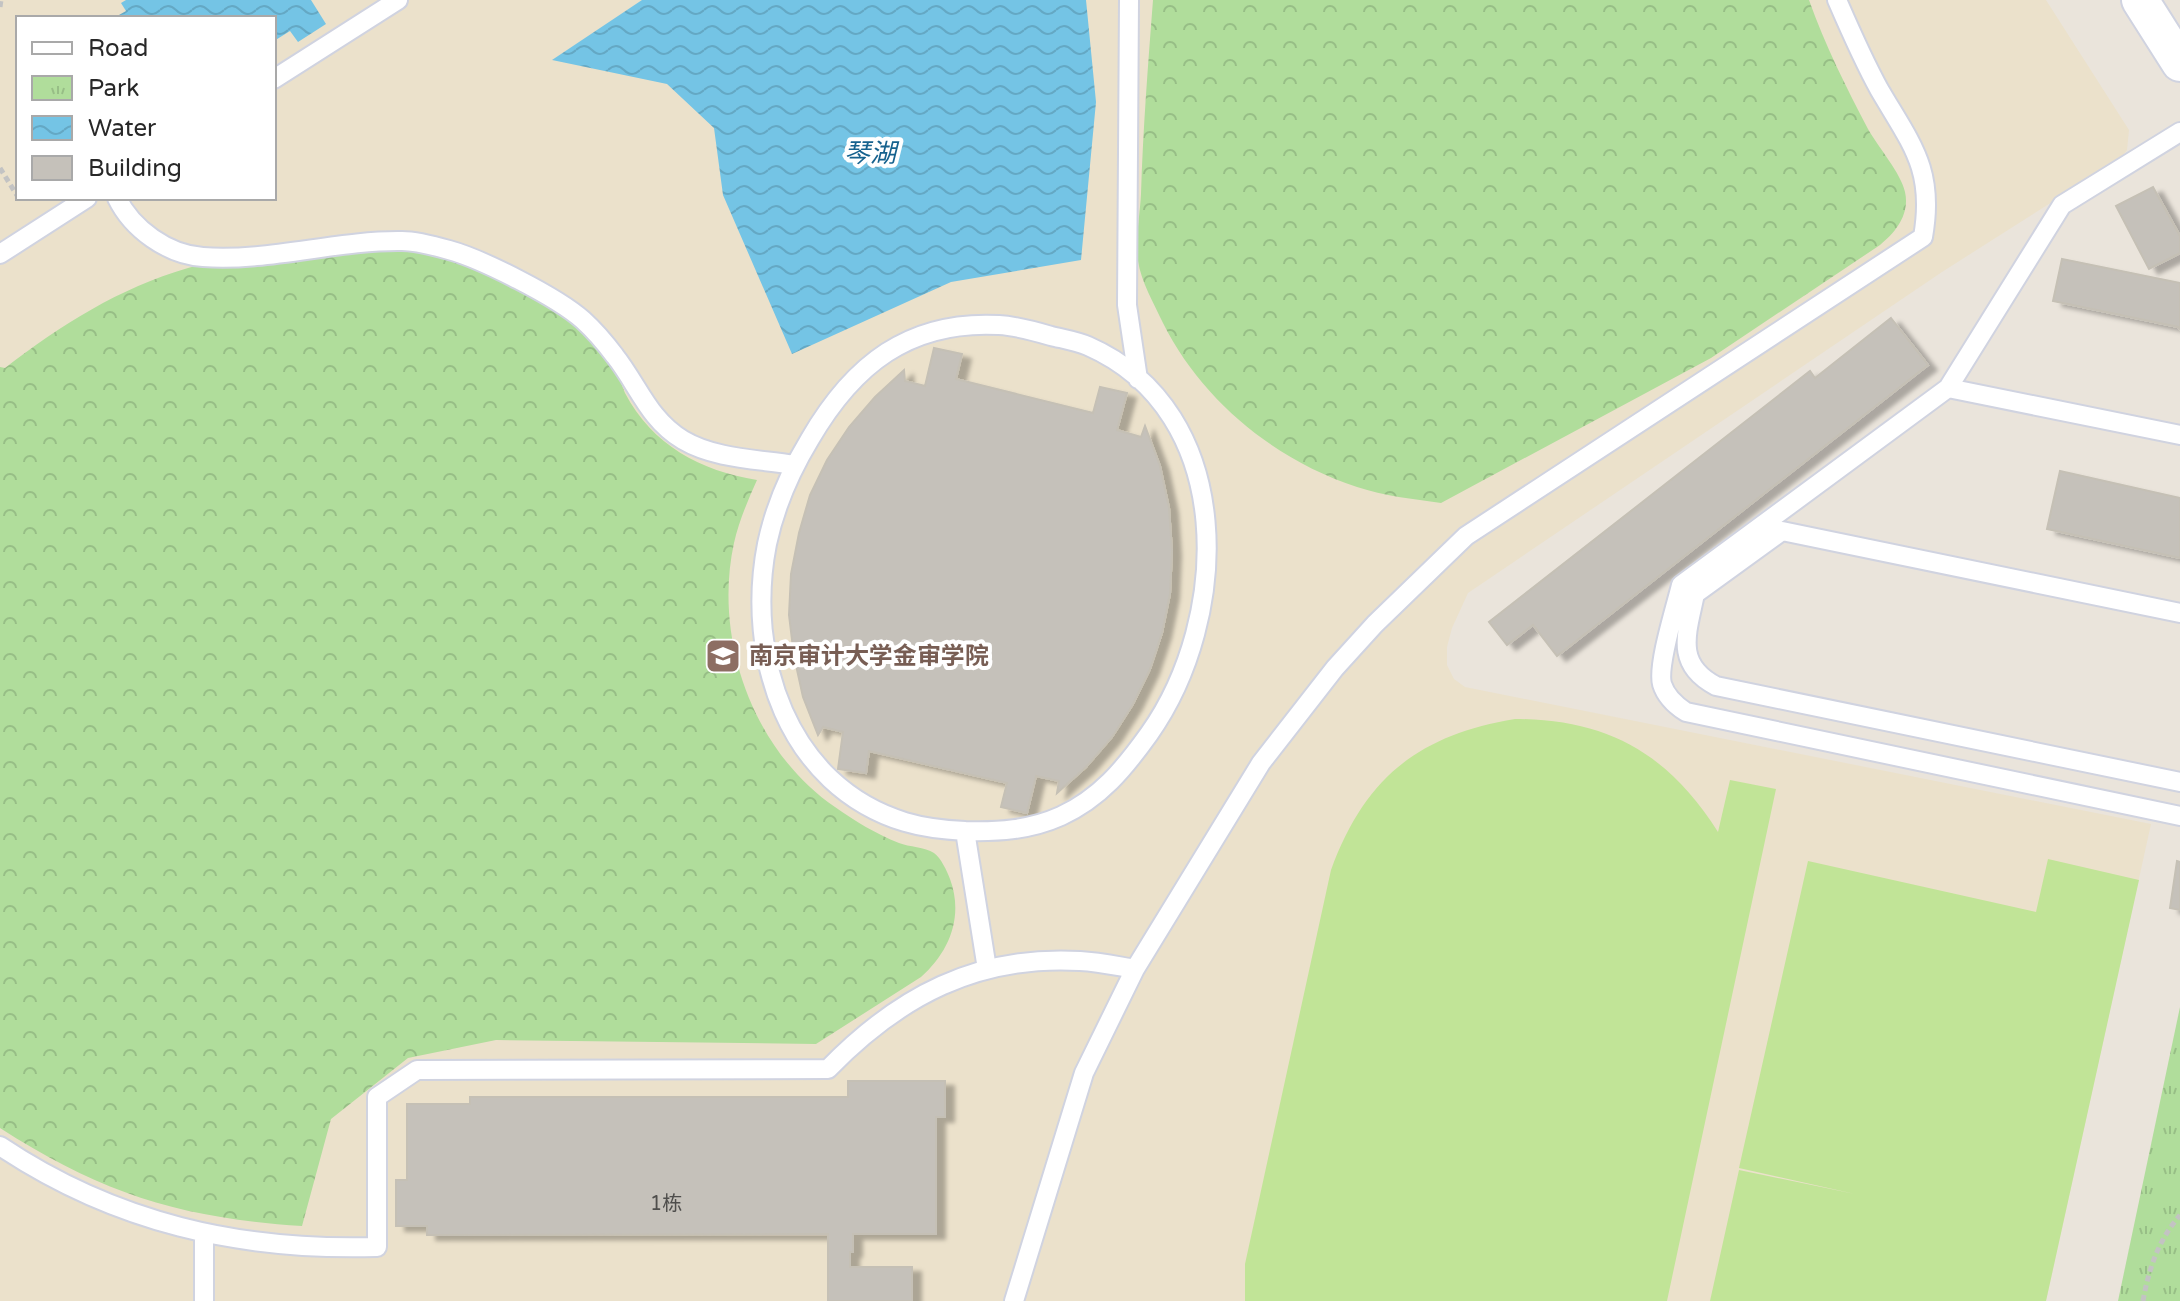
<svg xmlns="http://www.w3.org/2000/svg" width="2180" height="1301" font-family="'Varela Round','Noto Sans SC',sans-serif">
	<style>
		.education { fill: #ebe1cb; fill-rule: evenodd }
		.forest { fill: url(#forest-crowns) }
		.park { fill: url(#park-tufts) }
		.pitch { fill: #c1e497 }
		.water { fill: url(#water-waves) }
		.building { fill: #c5c1ba; stroke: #c5c0b5; stroke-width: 2; filter: url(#shadow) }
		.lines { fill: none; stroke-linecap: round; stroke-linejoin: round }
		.service-casing { stroke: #d0d3e0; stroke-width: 22 }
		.minor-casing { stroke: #d0d3e0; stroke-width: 40 }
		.path { stroke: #c3c3c3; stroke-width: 5; stroke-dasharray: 6 4; stroke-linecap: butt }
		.service { stroke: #fff; stroke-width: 18 }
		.minor { stroke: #fff; stroke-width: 36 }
		.labels { text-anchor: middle; stroke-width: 8; stroke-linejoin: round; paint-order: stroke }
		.number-label { font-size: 20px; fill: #4f4e4c }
		.education-label { font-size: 24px; font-weight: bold; fill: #785e54; stroke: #fff; text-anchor: start }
		.water-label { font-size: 26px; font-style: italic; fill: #16628e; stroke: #fff }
	</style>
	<defs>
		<pattern id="forest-crowns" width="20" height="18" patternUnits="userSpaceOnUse" patternTransform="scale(2)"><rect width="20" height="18" fill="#b0dd9b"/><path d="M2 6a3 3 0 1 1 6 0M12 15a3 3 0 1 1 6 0" fill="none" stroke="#97be86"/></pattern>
		<pattern id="park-tufts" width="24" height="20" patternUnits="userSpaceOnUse" patternTransform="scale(2)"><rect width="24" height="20" fill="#b0dd9b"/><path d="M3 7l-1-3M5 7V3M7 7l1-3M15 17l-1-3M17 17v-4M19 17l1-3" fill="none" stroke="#97be86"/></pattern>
		<pattern id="water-waves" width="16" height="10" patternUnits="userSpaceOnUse" patternTransform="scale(2)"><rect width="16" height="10" fill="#74c4e5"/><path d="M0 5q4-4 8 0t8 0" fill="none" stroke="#64a8c4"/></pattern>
		<filter id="shadow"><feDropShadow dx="9" dy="5" stdDeviation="2" flood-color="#0004"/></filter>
	</defs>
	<rect width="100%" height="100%" fill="#eae4db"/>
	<path class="education" d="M0 0H2046L2129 130 2127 150 2121 158 1942 272 1468 593 1452 628 1447 647V665L1454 679 1465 687 2151 824 2046 1301H0ZM18 18H274V198H18Z"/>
	<path class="forest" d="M1153 0H1809C1825 45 1846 87 1868 129 1878 147 1901 173 1905 192 1910 214 1896 232 1880 245L1711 358 1441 503C1413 499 1384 496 1357 487 1275 460 1202 401 1163 323 1154 304 1141 281 1138 261 1135 240 1140 215 1141 194 1143 129 1148 65 1153 0Z
		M346 240C376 244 414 245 442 254 489 270 559 307 594 342 601 348 610 357 614 365 619 373 621 384 625 393 652 445 701 471 757 480 748 500 739 521 734 543 713 639 753 751 835 807 855 821 876 834 899 843 909 847 925 847 934 853 941 858 947 871 950 879 964 917 949 952 921 977L816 1044 496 1040 408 1058 331 1119 302 1226C180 1218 103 1194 0 1128V367L5 368C61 325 119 288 188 268 239 253 293 248 346 240Z"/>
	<path class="park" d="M2180 1007V1301H2118Z"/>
	<path class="pitch" d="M1515 719C1607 719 1669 754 1718 832L1730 780 1776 789 1667 1301H1245V1264L1331 870C1365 777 1419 735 1515 719Z
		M2048 859 2139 880 2046 1301H1710L1739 1170 1855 1194 1739 1168 1808 861 2036 912Z"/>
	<path class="water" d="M126 0H311L326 24 298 42 290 31 274 41V18H121L119 15 126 11 121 3Z
		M642 0H1086L1096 102 1081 260 951 282 792 354 723 195 714 128 667 84 552 60Z"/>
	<path class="building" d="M2153 187 2180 236V253L2149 269 2116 206Z
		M2062 259 2180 283V329L2178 327 2053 301Z
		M1891 318 1928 365 1557 656 1533 625 1507 645 1489 622 1810 371 1815 378Z
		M934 348 962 354 956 379 1093 413 1100 387 1127 393 1117 430 1141 437 1145 426 1160 466 1169 508 1172 551 1170 594 1162 633 1150 669 1133 704 1112 737 1086 767 1057 793 1059 781 1036 776 1027 813 1001 807 1007 783 869 751 866 773 838 769 843 732 823 727 818 735 803 697 794 656 789 615 791 574 799 533 810 495 827 460 849 427 875 397 904 370 905 381 925 386Z
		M2060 471 2180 498V558L2047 529Z
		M2177 861 2180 862V910L2170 908Z
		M848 1081H945V1117H936V1234H853V1252H850V1267H912V1301H828V1234L427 1235V1226H396V1180H407V1104H470V1097H848Z"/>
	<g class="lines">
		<defs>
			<path id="service" d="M1129 0 1127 305 1138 379
				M274 79 398 0
				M117 198C132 229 168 255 203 257 267 262 338 240 402 241 417 241 435 246 449 250 482 259 557 297 583 320 594 330 606 344 615 356 638 385 649 420 683 440 715 459 758 459 794 465
				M0 254 87 198
				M1948 388 2062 205 2180 132
				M2180 435 1948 388 1681 585C1676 606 1657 665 1662 684 1666 697 1675 705 1686 712L2180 816
				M2180 613 1782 531 1695 594C1687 633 1674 664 1716 686L2180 782
				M965 831C998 832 1030 830 1061 816 1100 798 1124 769 1149 734 1231 618 1238 412 1088 346 1076 341 1063 339 1051 336 1034 331 1016 326 999 325 909 320 853 365 810 439 790 472 775 506 767 544 745 656 787 786 905 822 925 828 945 830 965 831L987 969
				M0 1146C115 1223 240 1251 377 1247V1097L417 1070 828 1069C899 996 977 955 1080 961 1099 962 1117 966 1135 969
				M204 1233V1301
				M1014 1301 1084 1073 1135 969 1261 763 1335 668 1375 624 1466 536 1923 237C1935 169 1911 144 1879 89 1863 60 1850 30 1837 0"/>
			<path id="minor" d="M2140 0 2180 63"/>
		</defs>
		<use href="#service" class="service-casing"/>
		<use href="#minor" class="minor-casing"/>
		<path class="path" d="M0 7 1 0
			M0 168 18 197
			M2143 1301C2149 1268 2158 1241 2180 1215"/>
		<use href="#service" class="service"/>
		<use href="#minor" class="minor"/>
	</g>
	<defs>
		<symbol id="university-square" viewBox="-11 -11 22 22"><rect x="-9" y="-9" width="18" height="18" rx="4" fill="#8d6e63" stroke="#fff"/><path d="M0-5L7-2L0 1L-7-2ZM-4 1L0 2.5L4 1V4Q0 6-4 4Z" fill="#fff"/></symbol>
	</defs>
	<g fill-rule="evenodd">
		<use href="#university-square" x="703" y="636" width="40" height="40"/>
	</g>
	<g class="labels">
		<g class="number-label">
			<text x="666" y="1210">1栋</text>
		</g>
		<g class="education-label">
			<text x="749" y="664">南京审计大学金审学院</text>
		</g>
		<g class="water-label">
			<text x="870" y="162">琴湖</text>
		</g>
	</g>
	<rect x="16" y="16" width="260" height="184" fill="#ffffff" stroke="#a9a9a9" stroke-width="2"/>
	<rect x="32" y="42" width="40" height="12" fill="#ffffff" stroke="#a9a9a9" stroke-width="2"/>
	<text x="88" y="56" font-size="24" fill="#282828">Road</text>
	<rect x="32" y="76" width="40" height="24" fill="url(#park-tufts)" stroke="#a9a9a9" stroke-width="2"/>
	<text x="88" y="96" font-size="24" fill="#282828">Park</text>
	<rect x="32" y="116" width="40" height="24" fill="url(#water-waves)" stroke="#a9a9a9" stroke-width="2"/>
	<text x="88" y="136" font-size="24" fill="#282828">Water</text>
	<rect x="32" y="156" width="40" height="24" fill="#c5c1ba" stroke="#a9a9a9" stroke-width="2"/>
	<text x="88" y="176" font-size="24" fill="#282828">Building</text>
</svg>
